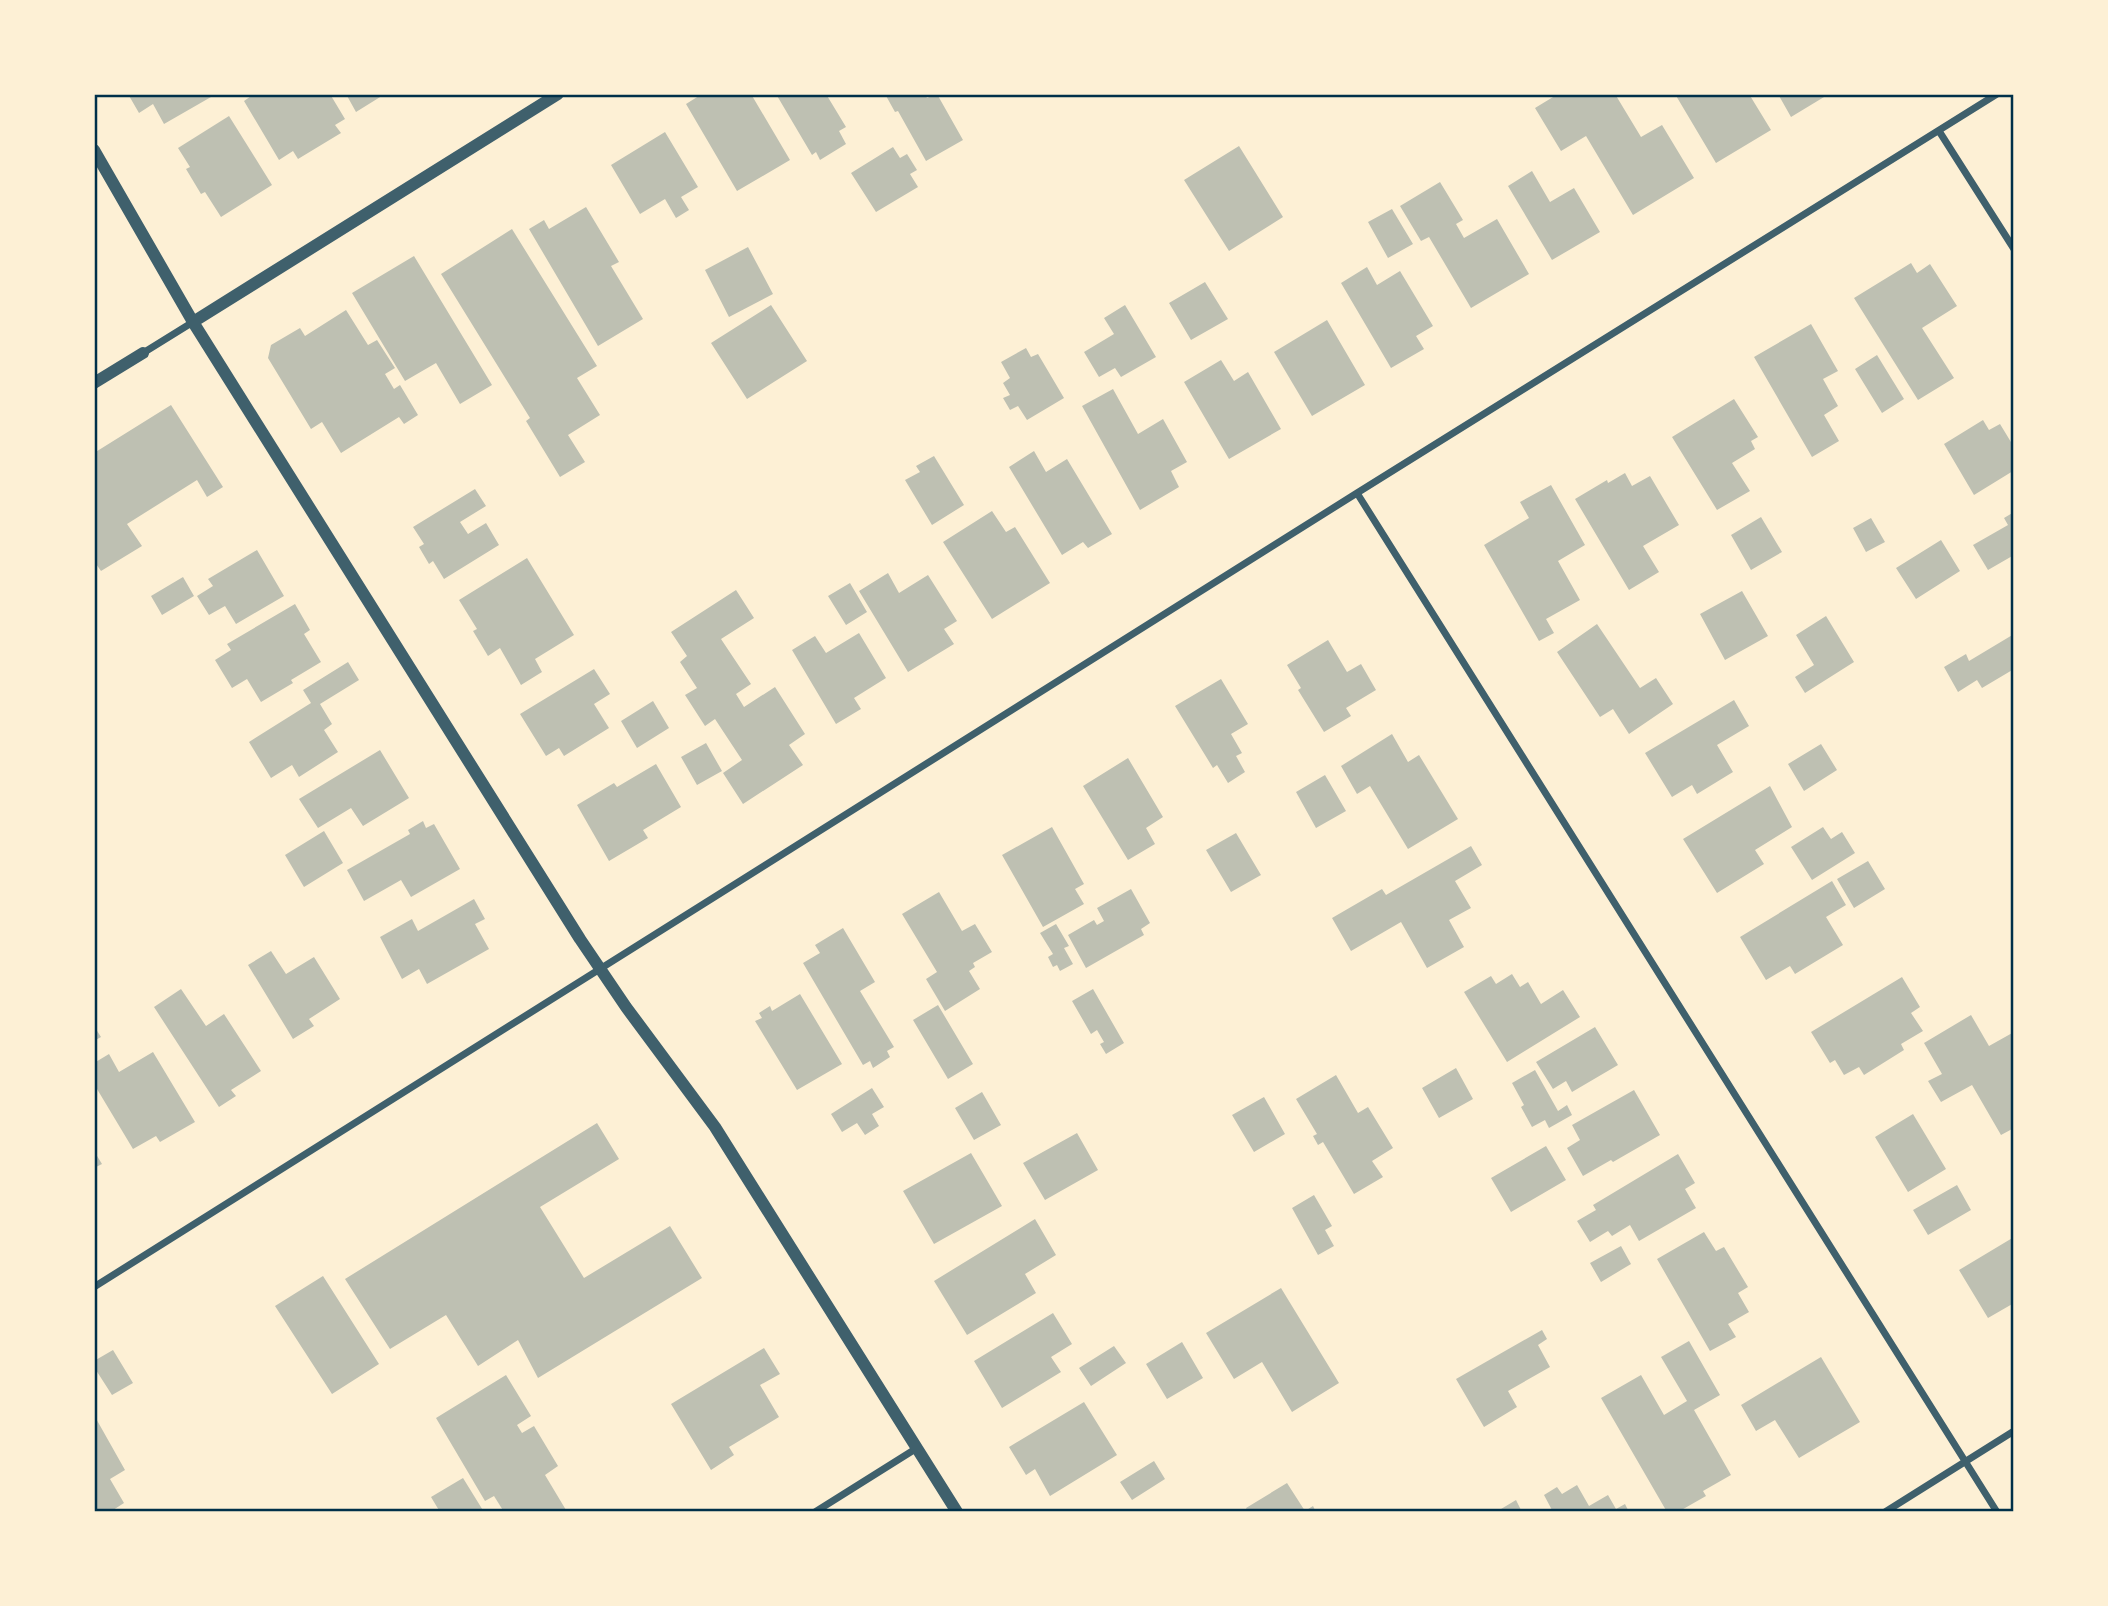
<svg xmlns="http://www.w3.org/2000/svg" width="2108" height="1606" font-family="'Alegreya Sans',sans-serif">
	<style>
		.building { fill: #bec0b2 }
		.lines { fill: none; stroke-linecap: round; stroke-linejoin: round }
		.minor { stroke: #3f606c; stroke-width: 7 }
		.tertiary { stroke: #3f606c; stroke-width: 12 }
		.neatline { fill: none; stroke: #003049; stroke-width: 2.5 }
	</style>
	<rect width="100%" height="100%" fill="#fdf0d5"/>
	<path class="building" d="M128 94H210L211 97 164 124 153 104 139 113Z
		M254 94H330L345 119 335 125 341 133 298 159 293 151 279 160 244 101Z
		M346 94H385L356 112Z
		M702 94H751L790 160 737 191 686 104Z
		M776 94H826L846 127 839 131 846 144 820 160 816 152 812 155Z
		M885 94H925L927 98 937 94 963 140 926 161 898 111 895 112Z
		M1558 94H1615L1641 137 1662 125 1694 178 1633 215 1586 136 1561 151 1535 108Z
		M1675 94H1749L1771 130 1716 163Z
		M1778 94H1829L1791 117Z
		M229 116 272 185 221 217 205 192 201 194 186 169 190 167 178 148Z
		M665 132 698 187 681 197 689 210 676 218 665 199 640 214 611 165Z
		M1239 146 1283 217 1229 251 1184 180Z
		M893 147 900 158 907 154 917 170 910 174 918 187 876 212 851 173Z
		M1532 171 1550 202 1574 188 1600 232 1552 260 1508 186Z
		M1440 182 1463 220 1456 224 1464 238 1497 219 1529 274 1471 308 1429 237 1421 241 1400 206Z
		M586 207 619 262 611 266 643 319 598 346 529 229 544 220 549 229Z
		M1392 209 1413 244 1388 258 1368 222Z
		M512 229 597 366 577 378 600 415 568 435 585 462 560 477 526 421 530 418 441 274Z
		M748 247 773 294 729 317 705 270Z
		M414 256 492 385 460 404 436 363 405 381 352 293Z
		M1911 263 1917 273 1930 264 1957 306 1922 328 1954 378 1918 400 1854 298Z
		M1367 267 1377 285 1400 271 1433 326 1416 336 1424 349 1391 368 1341 283Z
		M1205 282 1228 319 1191 340 1169 303Z
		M771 305 807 361 747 399 711 343Z
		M1125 305 1156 357 1121 377 1115 368 1099 377 1084 352 1114 334 1104 318Z
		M346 310 368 345 377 340 395 368 385 374 394 389 400 385 418 415 404 424 399 417 341 453 322 422 311 429 268 358 271 345 300 328 305 336Z
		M1327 320 1365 385 1312 416 1274 352Z
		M1811 324 1838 371 1823 379 1838 406 1824 415 1839 441 1812 457 1754 357Z
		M1026 348 1031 357 1038 354 1064 398 1027 420 1018 406 1010 410 1003 398 1010 395 1003 383 1010 378 1001 362Z
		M1877 355 1904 399 1882 413 1855 369Z
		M1221 360 1234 381 1248 372 1281 429 1229 459 1184 382Z
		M1113 389 1138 434 1163 419 1187 462 1171 471 1179 487 1140 510 1082 406Z
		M1734 399 1758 437 1751 441 1755 449 1732 463 1750 491 1717 510 1672 437Z
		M171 405 223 487 207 497 197 480 127 524 142 546 101 571 94 561V453Z
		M1983 420 1989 430 2000 424 2014 447V465L2011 467 2013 471 1974 495 1944 444Z
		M1034 451 1046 472 1067 459 1112 534 1088 548 1083 542 1062 555 1009 467Z
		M934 456 964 505 932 525 905 480 920 472 916 466Z
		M1625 473 1632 486 1650 476 1679 525 1643 546 1659 572 1629 590 1575 499 1607 480 1608 483Z
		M1551 485 1585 545 1558 561 1580 600 1546 619 1554 633 1539 641 1484 545 1529 518 1520 502Z
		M475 489 486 506 460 522 468 534 486 523 499 545 444 579 433 561 429 564 419 547 424 544 413 527Z
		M992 511 1006 532 1015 527 1050 583 992 619 943 542Z
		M2014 512V555L1988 570 1973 545 2008 525 2004 518Z
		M1761 517 1782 552 1751 570 1731 535Z
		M1871 518 1885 542 1866 552 1853 528Z
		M1941 540 1960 571 1916 599 1896 568Z
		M257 550 284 596 236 624 225 606 209 615 197 596 213 586 208 579Z
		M527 558 574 635 535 659 542 672 521 685 500 648 488 656 473 631 477 629 459 600Z
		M888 573 899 593 928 575 957 621 944 629 954 644 908 672 859 591Z
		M183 577 194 596 162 615 151 596Z
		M850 583 867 612 846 625 828 596Z
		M736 590 754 618 721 639 751 684 736 694 744 707 775 687 805 734 789 745 803 765 743 804 723 773 742 760 715 719 705 726 685 695 697 688 680 662 687 656 671 632Z
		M1742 591 1768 636 1725 660 1700 614Z
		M295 604 310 630 304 634 321 662 291 680 293 683 261 702 247 679 232 688 215 660 231 650 227 644Z
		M1826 616 1854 662 1805 693 1795 677 1814 665 1796 635Z
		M1597 624 1640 688 1656 678 1673 704 1629 734 1613 709 1600 717 1557 652Z
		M859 633 886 678 854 698 861 709 836 724 792 650 815 636 826 653Z
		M2014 634V669L1982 688 1977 680 1958 692 1944 667 1966 654 1969 661Z
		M1328 640 1347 672 1361 664 1376 690 1346 708 1351 716 1324 732 1298 690 1301 688 1287 665Z
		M348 662 359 680 320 704 332 724 324 730 338 752 299 777 292 765 271 778 249 742 311 703 303 690Z
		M594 669 610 694 594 704 609 728 564 756 559 748 546 756 520 714Z
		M1221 679 1248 724 1231 734 1242 753 1236 756 1245 772 1228 783 1217 765 1213 768 1175 706Z
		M1734 700 1749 726 1717 745 1733 772 1697 794 1692 785 1672 797 1645 753Z
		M653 701 669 728 637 748 621 721Z
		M1392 734 1408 762 1419 755 1458 819 1408 849 1370 786 1357 794 1341 766Z
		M706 743 722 771 697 785 681 757Z
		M1821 744 1837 770 1804 791 1788 764Z
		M380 750 409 798 363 826 351 808 318 828 299 799Z
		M1128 758 1163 817 1146 828 1155 844 1128 860 1083 786Z
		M656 764 681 807 643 830 648 838 609 861 577 805 614 783 617 787Z
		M1325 775 1346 811 1316 828 1296 792Z
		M1770 786 1792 827 1755 850 1764 864 1717 893 1683 839Z
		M423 821 426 828 434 824 460 869 411 897 401 880 364 901 347 870 410 834 408 830Z
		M1052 827 1084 884 1075 889 1084 904 1043 927 1002 855Z
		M1823 827 1831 839 1842 832 1855 853 1812 880 1791 847Z
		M324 831 343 863 304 887 285 855Z
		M1236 833 1261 875 1231 892 1206 850Z
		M1471 846 1482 865 1455 881 1471 908 1449 920 1464 947 1427 968 1401 922 1351 951 1332 918 1382 889 1386 895Z
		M1868 861 1885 889 1854 908 1837 879Z
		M1832 881 1846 905 1826 917 1843 945 1795 974 1790 966 1766 980 1740 937Z
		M1131 889 1150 923 1141 929 1144 935 1086 968 1068 935 1094 920 1097 925 1104 921 1097 908Z
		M939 892 962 931 975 924 992 952 973 963 975 967 969 971 980 989 945 1011 926 979 937 972 902 914Z
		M474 899 485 919 475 924 489 949 427 984 419 969 402 979 380 937 412 919 418 931Z
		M1056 924 1069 946 1064 948 1073 964 1060 971 1057 965 1053 967 1048 957 1053 954 1040 933Z
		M843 928 875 982 860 991 894 1047 887 1051 890 1057 873 1068 870 1061 863 1065 803 963 820 953 815 945Z
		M271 951 286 974 314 957 340 999 309 1019 314 1026 293 1039 248 965Z
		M1512 974 1520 987 1528 982 1541 1004 1563 990 1580 1017 1507 1062 1464 992 1491 976 1496 984Z
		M1902 977 1920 1007 1911 1013 1923 1031 1901 1044 1904 1050 1864 1075 1859 1067 1844 1075 1835 1060 1830 1063 1811 1032Z
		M181 989 206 1026 224 1014 261 1071 231 1090 236 1096 219 1107 154 1007Z
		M1093 989 1124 1043 1106 1054 1100 1044 1104 1042 1097 1030 1091 1034 1072 1001Z
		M800 994 842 1064 797 1090 755 1021 762 1018 759 1013 770 1006 772 1011Z
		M938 1005 973 1064 948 1079 913 1020Z
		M1971 1015 1989 1046 2014 1032V1128L2001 1135 1972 1085 1941 1102 1928 1081 1942 1074 1924 1043Z
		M94 1026 101 1037 94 1041Z
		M1595 1027 1618 1065 1572 1092 1566 1081 1553 1089 1536 1062Z
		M153 1052 195 1122 160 1142 156 1136 133 1149 94 1084V1063L109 1054 119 1072Z
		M1456 1068 1473 1099 1439 1118 1422 1088Z
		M1535 1070 1558 1111 1567 1105 1572 1115 1549 1128 1545 1120 1532 1127 1521 1107 1524 1105 1512 1083Z
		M1336 1075 1358 1113 1368 1107 1393 1148 1372 1161 1383 1177 1354 1194 1323 1142 1318 1145 1313 1136 1317 1134 1296 1099Z
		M872 1088 884 1107 872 1114 879 1126 865 1135 857 1123 842 1132 831 1114Z
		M1634 1090 1660 1135 1613 1162 1611 1160 1583 1176 1567 1148 1580 1140 1572 1125Z
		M982 1092 1001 1125 974 1140 955 1108Z
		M1264 1097 1285 1134 1254 1152 1232 1115Z
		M1913 1114 1946 1169 1908 1192 1875 1137Z
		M597 1123 619 1159 540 1207 584 1278 670 1226 702 1278 538 1378 518 1340 478 1366 446 1315 390 1349 345 1279Z
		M1077 1133 1098 1170 1045 1200 1023 1163Z
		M1546 1146 1566 1180 1511 1212 1491 1178Z
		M94 1151 102 1164 94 1168Z
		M971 1153 1002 1206 934 1244 903 1191Z
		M1678 1154 1695 1183 1685 1189 1696 1208 1639 1241 1630 1225 1612 1236 1608 1231 1590 1242 1577 1221 1596 1210 1593 1205Z
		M1957 1185 1971 1210 1928 1235 1913 1210Z
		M1314 1195 1332 1226 1325 1230 1334 1246 1318 1255 1292 1208Z
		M1035 1219 1056 1255 1025 1274 1036 1293 967 1335 934 1281Z
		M1704 1232 1716 1251 1724 1247 1748 1287 1738 1293 1749 1312 1728 1324 1736 1337 1710 1351 1657 1259Z
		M2014 1237V1303L1988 1318 1959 1270Z
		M1621 1246 1631 1264 1601 1282 1590 1263Z
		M323 1276 379 1364 332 1394 275 1306Z
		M1281 1288 1339 1383 1292 1412 1262 1362 1234 1379 1206 1333Z
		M1053 1313 1072 1344 1051 1357 1061 1372 1002 1408 974 1361Z
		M1542 1330 1547 1339 1538 1345 1550 1367 1508 1391 1517 1407 1484 1427 1456 1379Z
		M1689 1341 1720 1395 1694 1410 1731 1475 1703 1491 1706 1496 1678 1512H1667L1601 1398 1641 1375 1664 1415 1687 1401 1661 1357Z
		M1182 1342 1203 1378 1167 1399 1146 1364Z
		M1114 1346 1126 1363 1091 1386 1079 1368Z
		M764 1348 780 1374 760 1385 779 1417 729 1447 734 1455 711 1470 671 1404Z
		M113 1350 133 1383 112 1395 94 1367V1361Z
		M1821 1357 1860 1422 1799 1458 1775 1420 1756 1431 1741 1405Z
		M506 1375 531 1416 517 1425 522 1433 534 1426 558 1466 545 1475 566 1510 563 1512H504L494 1496 485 1501 436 1418Z
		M1084 1402 1117 1455 1050 1496 1035 1469 1026 1475 1009 1447Z
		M94 1415 125 1470 110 1479 124 1503 110 1512H94Z
		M1154 1461 1165 1479 1132 1500 1120 1482Z
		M463 1478 484 1512H440L431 1497Z
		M1287 1483 1305 1511 1313 1506 1316 1512H1248L1246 1508Z
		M1577 1485 1589 1506 1608 1495 1616 1509 1625 1504 1629 1512H1553L1544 1495 1557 1487 1562 1494Z
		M1516 1500 1522 1512H1496Z"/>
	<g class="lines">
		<path class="minor" d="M1939 131 2014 249
			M143 353 193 322
			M1357 493 1997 1512
			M94 1287 1357 493 1997 94
			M815 1512 917 1448
			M1885 1512 2014 1431"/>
		<path class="tertiary" d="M94 150 193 322 580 939 626 1007 715 1127 957 1512
			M193 322 558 94
			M94 383 143 353"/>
	</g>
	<rect width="2108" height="1606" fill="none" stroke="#fdf0d5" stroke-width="192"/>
	<rect x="96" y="96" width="1916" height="1414" class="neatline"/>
</svg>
